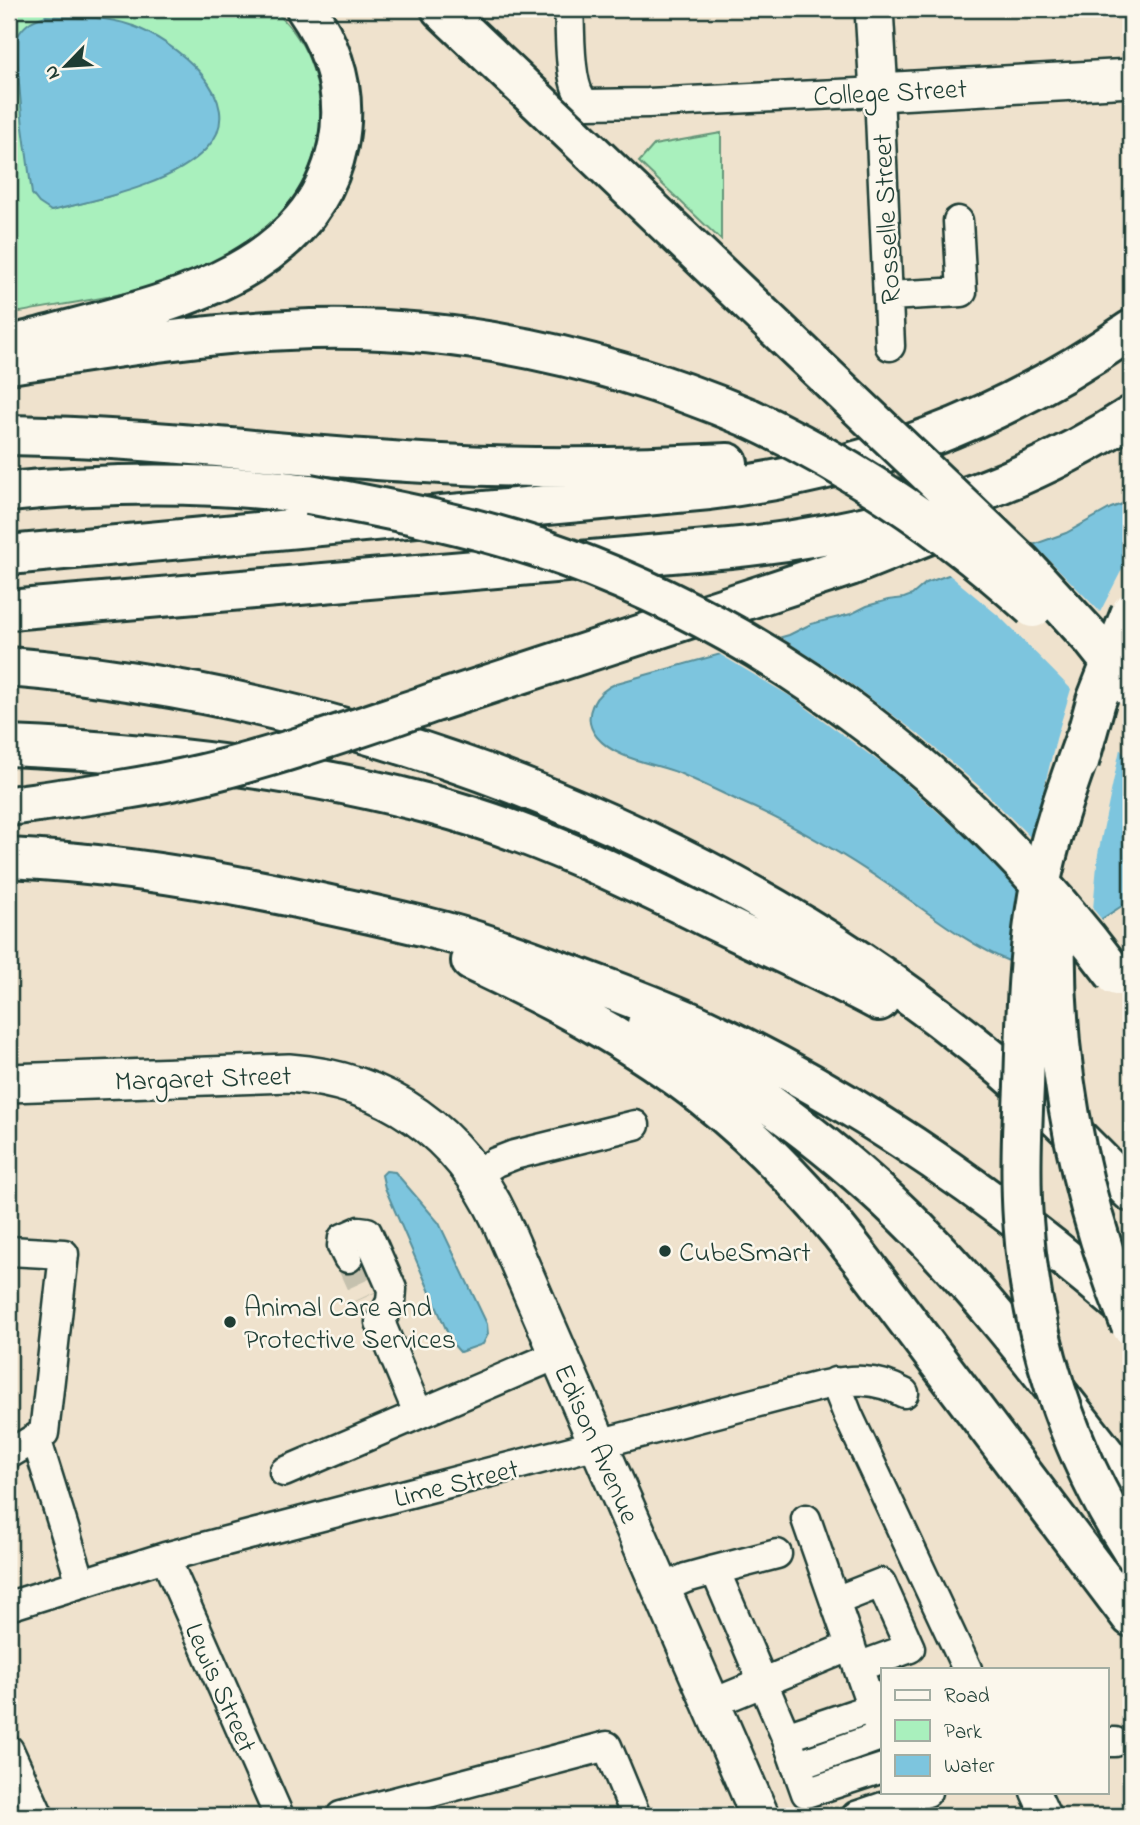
<svg xmlns="http://www.w3.org/2000/svg" width="1140" height="1825" font-family="'Indie Flower',sans-serif">
	<style>
		.green { fill: #a9f0bd; stroke: #649678; stroke-width: 2; fill-rule: evenodd }
		.water { fill: #7dc5de; stroke: #578f9a; stroke-width: 2 }
		.pier { fill: #efe2cd }
		.lines { fill: none; stroke-linecap: round; stroke-linejoin: round }
		.minor-tunnel { stroke: #c5c1ae; stroke-width: 28; stroke-dasharray: 28 14; stroke-linecap: butt }
		.minor-casing { stroke: #1f3d34; stroke-width: 33 }
		.major-casing { stroke: #1f3d34; stroke-width: 42 }
		.highway-casing { stroke: #1f3d34; stroke-width: 44 }
		.minor { stroke: #fbf7ec; stroke-width: 28 }
		.major { stroke: #fbf7ec; stroke-width: 37 }
		.highway { stroke: #fbf7ec; stroke-width: 38 }
		.highway-bridge-casing { stroke: #1f3d34; stroke-width: 44; stroke-linecap: butt }
		.highway-bridge { stroke: #fbf7ec; stroke-width: 38 }
		.poi-dot { fill: #1f3d34; stroke: #fbf7ec; stroke-width: 2.5 }
		.labels { text-anchor: middle; stroke-width: 5; stroke-linejoin: round; paint-order: stroke }
		.street-label { font-size: 28px; fill: #1f3d34; stroke: #fbf7ec }
		.poi-label { font-size: 28px; fill: #1f3d34; stroke: #fbf7ec; text-anchor: start }
	</style>
	<rect width="100%" height="100%" fill="#efe2cd"/>
	<filter id="ink" filterUnits="userSpaceOnUse"><feTurbulence type="fractalNoise" baseFrequency=".0143" numOctaves="2"/><feDisplacementMap in="SourceGraphic" scale="14" xChannelSelector="R" yChannelSelector="G"/><feConvolveMatrix kernelMatrix="1 2 1 2 8 2 1 2 1" color-interpolation-filters="sRGB"/></filter>
	<g filter="url(#ink)">
		<path class="green" d="M9 9H272C306 37 322 78 320 122 319 147 310 170 298 192 242 288 107 295 9 314ZM133 26 155 38 182 56 159 179 107 197 51 211Z
			M721 133V240L639 162 654 145Z"/>
		<path class="water" d="M46 16C74 17 104 16 130 25 172 39 252 100 207 148 173 185 99 199 51 211L39 203 32 194 23 127 15 40C23 26 30 20 46 16Z
			M1131 501V900L1097 922 1011 962C967 944 929 913 890 886 842 853 790 823 737 800 718 791 699 782 679 773 654 763 616 760 597 737 580 716 595 692 617 683L789 635 811 624 851 614 867 606 888 600 904 598 912 595 926 583 1066 533 1111 508Z
			M386 1171 395 1172 439 1223 487 1324 488 1334 483 1344 460 1352 452 1343 385 1188 382 1175Z"/>
		<path class="pier" d="M1031 541 1100 612 1131 552V763L1120 749 1098 854 1093 909 1103 921 1099 925 1023 895 968 839 893 772 793 698 716 652 777 635 839 675 917 733 980 787 1032 839 1056 739 1071 689 1000 617 946 572Z"/>
		<g class="lines">
			<path class="minor-tunnel" d="M348 1258 366 1297"/>
			<defs>
				<path id="minor" d="M569 9C571 31 567 91 587 104L648 103 879 92 890 346
					M888 296 962 292 958 221
					M475 1175 496 1162 514 1155 635 1125
					M9 1251 64 1254 44 1433 9 1454
					M348 1258 342 1246 343 1238 359 1231 367 1232 392 1289 391 1302 380 1322 418 1413
					M835 1382 848 1415 967 1669
					M36 1438 81 1583
					M284 1472 559 1354
					M806 1519 882 1736
					M165 1557 279 1816
					M715 1570 777 1554
					M661 1589 686 1578 715 1570 786 1737 806 1793 883 1768
					M835 1601 881 1583 910 1648 858 1667
					M9 1606 165 1557 820 1386C851 1379 875 1377 904 1393
					M711 1704 851 1646
					M786 1737 872 1708
					M1107 1742H1115
					M9 1750 39 1816
					M796 1766 883 1735
					M1035 1792 1046 1816
					M341 1816 607 1746 636 1816
					M856 1816 927 1792"/>
				<path id="major" d="M874 9 879 92 1131 78
					M9 1083 289 1073C387 1080 460 1133 501 1221L760 1816"/>
				<path id="highway" d="M441 9 520 84
					M27 341C142 308 309 285 338 145 348 95 334 49 306 9
					M9 364C102 350 195 334 288 330 447 322 603 356 749 418
					M9 435C154 437 297 457 442 464 537 469 632 468 728 463
					M9 492C111 482 207 481 309 494
					M9 555 709 490C867 471 1001 420 1131 330
					M9 610 730 548C872 534 1011 494 1131 416
					M9 667C349 695 706 830 973 1044 1030 1089 1081 1140 1131 1192
					M438 701 850 566 955 524
					M9 746C152 752 294 768 433 805 531 831 622 875 713 920 768 947 825 972 879 1001
					M9 858C119 863 227 882 334 906 366 913 398 920 430 928 479 940 525 958 572 975 616 992 661 1008 704 1028 858 1100 1003 1202 1131 1313
					M471 961C552 999 635 1042 705 1098 765 1146 817 1201 863 1262L1131 1617
					M647 1024C745 1083 837 1148 918 1230 996 1309 1062 1400 1131 1487"/>
			</defs>
			<use href="#minor" class="minor-casing"/>
			<use href="#major" class="major-casing"/>
			<use href="#highway" class="highway-casing"/>
			<use href="#minor" class="minor"/>
			<use href="#major" class="major"/>
			<use href="#highway" class="highway"/>
			<defs>
				<path id="highway-bridge" d="M520 84 1022 563 1092 639 1131 688
					M749 418C854 467 948 531 1033 608
					M309 494C395 510 482 527 565 557 786 638 976 788 1116 976
					M1085 738C1066 790 1048 842 1038 896 1027 959 1026 1023 1024 1086 1022 1131 1020 1175 1023 1219 1030 1335 1068 1451 1131 1549
					M1079 762 1096 701 1131 612
					M9 806C74 797 139 789 203 774 283 755 360 727 438 701
					M1056 925C1052 1064 1079 1198 1131 1326"/>
			</defs>
			<use href="#highway-bridge" class="highway-bridge-casing"/>
			<use href="#highway-bridge" class="highway-bridge"/>
		</g>
	</g>
	<g class="poi-dot">
		<circle cx="665" cy="1251" r="7"/>
		<circle cx="230" cy="1322" r="7"/>
	</g>
	<g class="labels">
		<g class="street-label">
			<text transform="translate(890 91) rotate(-3)" y="10">College Street</text>
			<text transform="translate(885 219) rotate(-93)" y="10">Rosselle Street</text>
			<text transform="translate(203 1077) rotate(-2)" y="10">Margaret Street</text>
			<text transform="translate(598 1443) rotate(66)" y="10">Edison Avenue</text>
			<text transform="translate(456 1482) rotate(-14)" y="10">Lime Street</text>
			<text transform="translate(222 1687) rotate(66)" y="10">Lewis Street</text>
		</g>
		<g class="poi-label">
			<text x="679" y="1261">CubeSmart</text>
			<text x="244" y="1316">Animal Care and<tspan x="244" dy="32">Protective Services</tspan></text>
		</g>
	</g>
	<rect width="1140" height="1825" fill="none" stroke="#fbf7ec" stroke-width="35"/>
	<rect x="18" y="18" width="1105" height="1790" fill="none" stroke="#1f3d34" stroke-width="2.5" filter="url(#ink)"/>
	<rect x="881" y="1668" width="228" height="126" fill="#fbf7ec" stroke="#a3ada2" stroke-width="2"/>
	<rect x="895" y="1690" width="35" height="10" fill="#fbf7ec" stroke="#a3ada2" stroke-width="2"/>
	<text x="944" y="1702" font-size="21" fill="#1f3d34">Road</text>
	<rect x="895" y="1720" width="35" height="21" fill="#a9f0bd" stroke="#a3ada2" stroke-width="2"/>
	<text x="944" y="1738" font-size="21" fill="#1f3d34">Park</text>
	<rect x="895" y="1755" width="35" height="21" fill="#7dc5de" stroke="#a3ada2" stroke-width="2"/>
	<text x="944" y="1772" font-size="21" fill="#1f3d34">Water</text>
	<g transform="translate(66 66) rotate(245)" stroke="#fbf7ec" stroke-width="5" paint-order="stroke">
	<path d="M0-5L12 26L0 18L-12 26Z" fill="#1f3d34"/>
	<text y="-10" font-size="19" font-weight="bold" text-anchor="middle" fill="#1f3d34">N</text>
	</g>
</svg>
